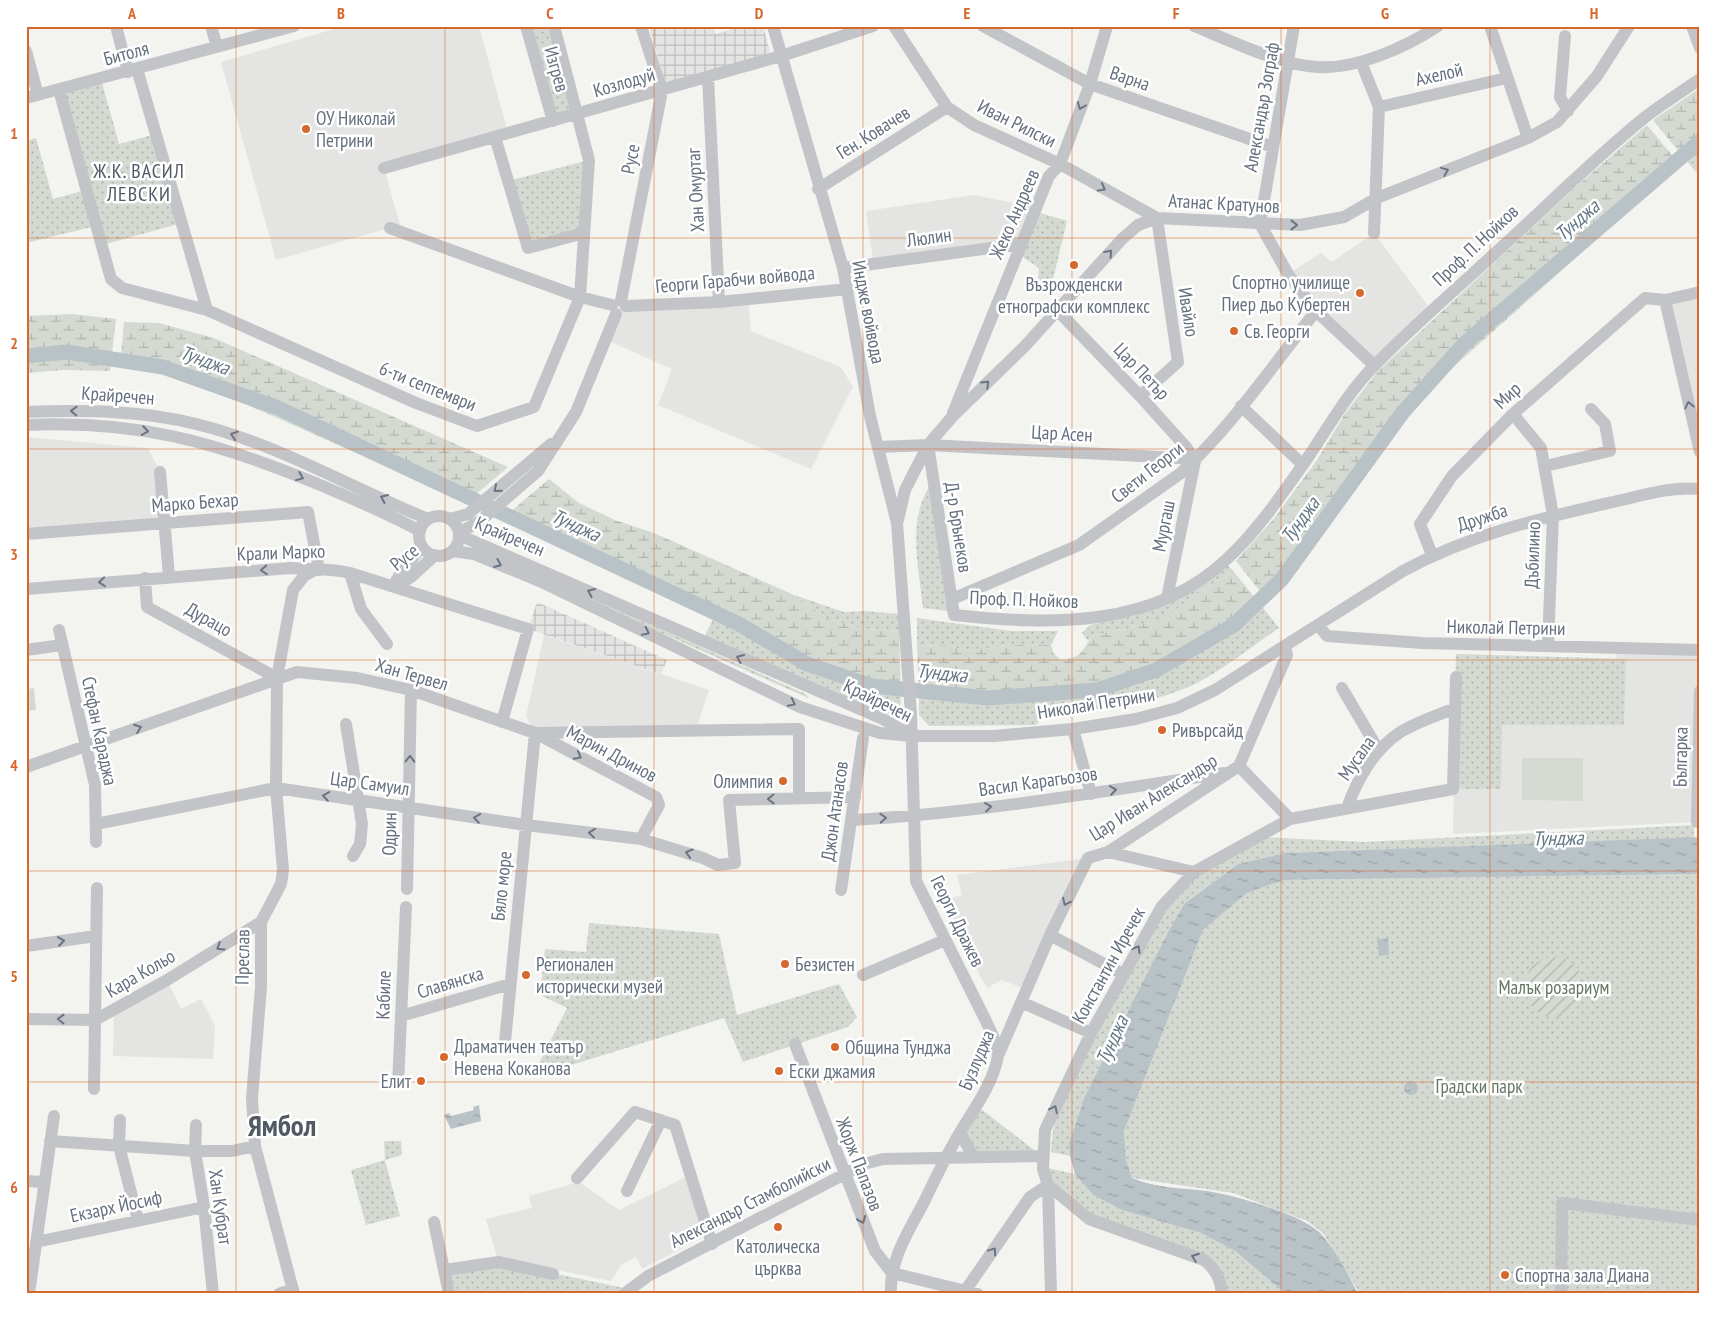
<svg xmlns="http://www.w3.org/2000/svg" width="1726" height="1320" font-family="'PT Sans Narrow',sans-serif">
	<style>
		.built { fill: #e4e5e3 }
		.industrial { fill: url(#industrial-grid) }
		.grass { fill: url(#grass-dots) }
		.wetland { fill: url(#wetland-marsh) }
		.garden { fill: url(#garden-furrows) }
		.pitch { fill: #d4dad1 }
		.water { fill: url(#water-ripples) }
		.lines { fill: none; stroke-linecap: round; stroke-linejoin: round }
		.river { stroke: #b9c2c7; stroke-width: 15 }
		.minor { stroke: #c2c4c8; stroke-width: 12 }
		.oneway { stroke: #6a7483 }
		.grid { fill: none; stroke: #d7682d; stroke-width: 1; stroke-opacity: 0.55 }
		.poi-dot { fill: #d7682d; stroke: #fff; stroke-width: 2 }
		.labels { text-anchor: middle; stroke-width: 5; stroke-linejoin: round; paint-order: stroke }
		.street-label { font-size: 19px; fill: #65707f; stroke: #fff }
		.poi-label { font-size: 19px; fill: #65707f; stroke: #fff; text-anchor: start }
		.park-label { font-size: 19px; fill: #657763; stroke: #fff }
		.neighbourhood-label { font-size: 20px; letter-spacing: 1px; fill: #525a65; stroke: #fff }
		.water-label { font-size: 20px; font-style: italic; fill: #657884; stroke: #fff }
		.town-label { font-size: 29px; font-weight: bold; fill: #525a65; stroke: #fff }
		.neatline { fill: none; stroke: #d7682d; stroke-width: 2 }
		.grid-label { font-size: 16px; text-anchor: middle; font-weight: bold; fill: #d7682d }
	</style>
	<defs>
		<pattern id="industrial-grid" width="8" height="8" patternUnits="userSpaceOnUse" patternTransform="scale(1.25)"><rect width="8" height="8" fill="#e4e5e3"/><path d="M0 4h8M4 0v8" fill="none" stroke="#bcbebd"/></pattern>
		<pattern id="grass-dots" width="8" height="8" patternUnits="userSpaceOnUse" patternTransform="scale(1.25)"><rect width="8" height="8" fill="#d4dad1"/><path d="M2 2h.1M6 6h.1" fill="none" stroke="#b0b5af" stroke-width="1.8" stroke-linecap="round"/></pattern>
		<pattern id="wetland-marsh" width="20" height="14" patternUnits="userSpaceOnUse" patternTransform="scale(1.25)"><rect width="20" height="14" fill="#d4dad1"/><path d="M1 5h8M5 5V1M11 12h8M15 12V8" fill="none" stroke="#b0b5af"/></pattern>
		<pattern id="garden-furrows" width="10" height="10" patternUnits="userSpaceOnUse" patternTransform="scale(1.25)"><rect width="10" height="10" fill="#d4dad1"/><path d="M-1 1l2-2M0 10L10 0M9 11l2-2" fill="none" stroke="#b0b5af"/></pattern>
		<pattern id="water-ripples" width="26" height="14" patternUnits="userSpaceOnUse" patternTransform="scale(1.25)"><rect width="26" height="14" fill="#b9c2c7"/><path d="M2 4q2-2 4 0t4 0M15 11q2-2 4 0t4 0" fill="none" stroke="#9aa2a7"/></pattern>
	</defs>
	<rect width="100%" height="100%" fill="#f3f4f0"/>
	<path class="built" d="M344 26H479L508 133 384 168 400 225 276 260 221 62Z
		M974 195 1030 206 1016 240 873 260 866 211Z
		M1374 233 1432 311 1374 365 1288 274 1321 253 1332 262Z
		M1700 292V428L1665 300Z
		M748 299 751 331 841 367 853 387 811 469 658 405 672 369 606 340 619 308Z
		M26 437 148 448 160 472 164 523 26 534Z
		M544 635 709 690 696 730 535 733 526 716Z
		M1617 648 1700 650 1697 822 1453 834 1456 654 1616 659Z
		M1088 858 1028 990 1002 980 987 988 938 902 962 895 957 875Z
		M167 980 181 1009 201 999 215 1026 213 1059 113 1056 114 1009Z
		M688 1176 707 1235 642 1269 636 1257 622 1264 611 1281 497 1258 486 1219 532 1208 529 1196 579 1182 619 1210Z"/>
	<path class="industrial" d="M649 26H713L715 34 743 26H763L771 55 666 85Z
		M537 602 667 660 661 674 528 629Z"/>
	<path class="grass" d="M526 26H554L578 114 553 121Z
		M101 79 119 144 156 134 182 223 102 245 96 226 26 243V141L36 138 53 199 86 190 59 90Z
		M1700 152V176L1689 164Z
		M589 160 584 233 528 248 508 181Z
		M1037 212 1067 221 1051 288 1038 282 1039 268 1020 255Z
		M929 487 948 611 923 608C919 568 907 523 929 487Z
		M1228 565 1234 572 1196 593 1167 617 1127 629 1094 635 1088 641 1082 633 1090 625 1138 615Z
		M544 581 557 583 806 694 808 698Z
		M794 595 844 612 865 611 899 614V632L859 628 827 618Z
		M1261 605 1279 628C1252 646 1222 671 1193 685 1147 706 1093 710 1044 715L1036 725 929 726 919 715V695L989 702 1100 693 1160 674 1235 630Z
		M714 617 744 634 871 690 901 693 900 718 798 681 703 640Z
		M917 618 1011 631H1058L1051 645 1025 644 968 651 945 645 917 646Z
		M1456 654 1626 659 1624 725H1502L1501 789H1453Z
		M1694 825V838L1285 853 1238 864 1184 904 1168 932 1085 1096 1069 1143 1070 1156 1051 1152 1053 1130 1059 1107 1093 1035 1164 909 1192 878 1261 837 1364 842Z
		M1700 874V1294H1360L1323 1233 1307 1221 1233 1193 1132 1178 1126 1161 1124 1131 1203 930 1247 893 1284 880Z
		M589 923 719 934 737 1015 839 984 857 1017 848 1027 743 1062 724 1018 532 1077 567 1008 540 995 545 949 586 952Z
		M977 1106 1042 1156H973L960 1133Z
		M384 1141H401L402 1155 385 1160 400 1216 366 1225 351 1170 385 1160Z
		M1048 1168 1075 1174 1093 1195 1122 1210 1201 1233 1235 1251 1286 1294H1227C1224 1275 1220 1267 1205 1255L1092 1214 1052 1183Z
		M499 1262 629 1289 624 1294H449L444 1270Z"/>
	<path class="wetland" d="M1700 88V152L1689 164 1653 120Z
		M1647 125 1680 165 1450 370 1405 421 1287 581 1266 599 1236 561 1275 517 1317 460 1346 412 1378 371 1579 184Z
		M72 314 116 319 110 371 63 370 26 373V316Z
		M124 322 159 323 214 338 508 467 467 502 216 391 164 374 120 366Z
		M549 479 579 503 615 520 654 533 794 595 827 618 859 628 899 632 901 693 871 690 806 669 714 617 502 519Z
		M1234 572 1261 605 1235 630 1160 674 1100 693 989 702 919 695 917 646 945 645 968 651 1025 644 1051 645 1054 654 1061 660C1087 656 1079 651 1094 635L1127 629 1166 617 1196 593Z"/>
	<path class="garden" d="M1524 987a30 30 0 1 1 60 0a30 30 0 1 1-60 0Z"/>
	<path class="pitch" d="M34 688 36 710 26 711V689Z
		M1522 758H1583V801L1522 800Z"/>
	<path class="water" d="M1700 837V874L1284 880 1247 893 1203 930 1124 1131 1126 1160 1132 1178C1155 1188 1182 1188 1207 1191 1234 1195 1305 1215 1322 1235 1337 1252 1348 1274 1358 1294H1286L1235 1251 1201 1233 1122 1210 1093 1195 1075 1174 1070 1156 1069 1143 1085 1096 1168 932 1184 904 1238 864 1285 853Z
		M1388 938 1389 955 1379 956 1377 939Z
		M1404 1088a7 7 0 1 1 14 0a7 7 0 1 1-14 0Z
		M479 1105 481 1121 451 1129 444 1115 449 1113 451 1116 474 1110 473 1107Z"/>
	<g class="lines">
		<path class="river" d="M26 356 67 352 163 367 276 407 739 624 807 664 872 686 988 698 1097 690 1156 670 1234 625 1282 579 1403 412 1464 344 1700 141"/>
		<path class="minor" d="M116 26 128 72
			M211 26 217 47
			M526 26 553 121
			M773 26 843 268 870 416 897 523 911 714 916 881 986 1021 993 1036 998 1056
			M894 26 947 107 974 125 1060 164 1157 218 1178 362 1140 396
			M983 26 1090 84 1273 147
			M1194 26C1229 40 1280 65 1317 67 1356 70 1406 47 1438 26
			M1294 26 1260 224 1288 274 1316 311 1374 365
			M1490 26 1528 138
			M1692 26 1700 48
			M1565 36 1560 97 1568 111
			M26 51 38 95
			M1361 62 1379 107 1374 233
			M137 69 207 310
			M708 77 719 302
			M59 90 111 279 122 288 207 310 416 403 477 426 534 407 580 297 589 160 554 26
			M26 98 294 26
			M1379 107 1507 78
			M495 137 528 248 584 233
			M384 168 781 56 873 26
			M818 189 947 107
			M390 228 580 297 612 305
			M843 268 1020 244
			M1665 300 1700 452
			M621 301 662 91 641 26
			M626 306 719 302 848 289
			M1058 311 1140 396 1186 447 1195 461
			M1241 406 1303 465
			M26 412C83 410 141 410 196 424 278 444 351 488 428 519
			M953 413 1049 176 1060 164 1090 84 1107 26
			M1513 414 1541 448 1553 515 1548 646
			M26 425C135 420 213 441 313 482 349 497 385 512 420 531
			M928 445 954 615C1050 625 1155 629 1229 557 1257 531 1280 497 1302 466 1326 432 1345 395 1376 364 1416 323 1461 285 1504 245 1550 203 1595 158 1644 118 1662 104 1681 92 1700 79
			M879 447 928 445 1180 458 1195 461
			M1545 466 1610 451 1605 424 1591 409
			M160 472 169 576
			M419 536a20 20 0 1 1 40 0a20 20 0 1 1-40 0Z
			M450 519 468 514 551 444
			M898 520 905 490 928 445 952 417 1025 346 1122 239 1138 225 1157 218 1300 225 1344 217 1377 198 1528 138 1557 122 1597 76 1629 26
			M459 533 480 521 538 471 576 412 616 314
			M26 534 308 512 319 570
			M459 535 883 719 907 733
			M452 551 474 554 544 583 800 707 880 733 911 736H994L1073 729 1136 719 1177 708 1215 690 1403 571C1471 534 1538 519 1613 502 1641 496 1671 486 1700 489
			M1432 555 1420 524 1452 476 1513 414 1645 298 1665 300 1700 292
			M350 573 361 609 387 644
			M145 578 147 607 277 678
			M394 586C399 570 415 561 421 545
			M396 587 411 577 435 555
			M26 589 291 568C311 570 330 568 350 573L528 629 502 722
			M1167 598 1195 461
			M952 599 1079 545 1181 473C1232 426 1273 365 1316 311
			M1318 625 1327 636 1422 643 1700 650
			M59 630 95 785 96 842
			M26 650 62 645
			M1342 688 1379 751
			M1700 691 1697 822H1700
			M346 724 362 824 360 844 353 856
			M1073 729 1091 794
			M1239 766 1287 655 1285 646
			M26 767 297 672 357 678 411 690 535 733 799 729V798
			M1347 808C1357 780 1374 750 1399 733 1416 722 1437 716 1455 708
			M852 820C976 813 1100 792 1224 773
			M96 824 276 788 526 825 641 839 703 858 718 865 735 863 729 800 855 797
			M1108 852 1194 872
			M407 889 411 690
			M841 890 863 738
			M1050 935 1123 974
			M26 946 96 936
			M863 975 945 940
			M1023 1003 1091 1033
			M401 1016 510 984
			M26 1019 95 1020 167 980 261 922
			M505 1042 535 733 656 797 659 805 641 839
			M795 1044 875 1251 892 1273
			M398 1084 406 907
			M94 1089 97 888
			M120 1120 119 1146 138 1220
			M196 1125 195 1151 204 1207 213 1294
			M960 1133 973 1156
			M50 1141 195 1151H232L255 1146
			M577 1178 635 1112 675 1125 712 1244
			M26 1181 44 1182
			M1048 1185 1051 1294
			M627 1191 661 1120
			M434 1222 449 1294
			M36 1242 204 1207
			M444 1270 499 1262 553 1274
			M892 1273 978 1294
			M29 1294 54 1116
			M279 1294 293 1289
			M294 1294 255 1146 252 1098 261 987V922L281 884 283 870 276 788 277 678 293 590 304 576 313 571
			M624 1294 648 1276 864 1164 883 1159 1042 1156
			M891 1294C889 1260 909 1231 924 1202 935 1179 946 1156 959 1134 974 1109 993 1084 998 1056L1050 935 1088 858 1108 852 1239 766 1290 819 1453 789 1456 677
			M963 1294 1030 1197 1048 1185
			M1222 1294C1220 1278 1216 1270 1204 1260L1089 1219 1048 1185 1043 1169 1045 1130 1091 1033 1162 906 1194 872 1290 819
			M1561 1294 1562 1203 1700 1220"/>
	</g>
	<defs><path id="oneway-chevron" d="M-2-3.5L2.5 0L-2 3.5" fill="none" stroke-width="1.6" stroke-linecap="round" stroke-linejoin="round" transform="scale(1.25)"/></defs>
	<g class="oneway">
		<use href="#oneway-chevron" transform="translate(1081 106) rotate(111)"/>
		<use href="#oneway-chevron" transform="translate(1445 171) rotate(-22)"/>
		<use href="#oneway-chevron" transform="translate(1102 188) rotate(29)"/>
		<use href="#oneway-chevron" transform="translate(1294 225)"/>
		<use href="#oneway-chevron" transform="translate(1109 253) rotate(-48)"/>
		<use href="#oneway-chevron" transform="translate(986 384) rotate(-44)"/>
		<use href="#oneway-chevron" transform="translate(1689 405) rotate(-103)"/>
		<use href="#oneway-chevron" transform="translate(74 411) rotate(-178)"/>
		<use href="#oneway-chevron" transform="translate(145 431) rotate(9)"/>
		<use href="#oneway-chevron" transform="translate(234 435) rotate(-161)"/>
		<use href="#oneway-chevron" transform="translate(300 477) rotate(22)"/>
		<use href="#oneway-chevron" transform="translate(497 489) rotate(140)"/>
		<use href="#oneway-chevron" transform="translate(384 498) rotate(-156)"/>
		<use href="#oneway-chevron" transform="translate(498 564) rotate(23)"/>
		<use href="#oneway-chevron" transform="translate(264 570) rotate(176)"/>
		<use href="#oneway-chevron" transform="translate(102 582) rotate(175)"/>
		<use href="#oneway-chevron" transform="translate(591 592) rotate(-156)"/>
		<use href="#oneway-chevron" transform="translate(646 632) rotate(26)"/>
		<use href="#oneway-chevron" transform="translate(740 658) rotate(-156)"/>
		<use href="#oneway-chevron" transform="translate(792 703) rotate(26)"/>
		<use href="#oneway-chevron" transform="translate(138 728) rotate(-20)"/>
		<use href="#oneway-chevron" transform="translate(578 756) rotate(28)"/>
		<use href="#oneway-chevron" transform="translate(410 759) rotate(-89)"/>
		<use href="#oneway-chevron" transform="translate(1113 790) rotate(-9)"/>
		<use href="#oneway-chevron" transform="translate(326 796) rotate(-171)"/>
		<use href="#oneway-chevron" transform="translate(771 799) rotate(179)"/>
		<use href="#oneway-chevron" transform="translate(988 807) rotate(-7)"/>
		<use href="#oneway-chevron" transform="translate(477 818) rotate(-171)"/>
		<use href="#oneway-chevron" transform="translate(883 818) rotate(-3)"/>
		<use href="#oneway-chevron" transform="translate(592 833) rotate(-173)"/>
		<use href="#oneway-chevron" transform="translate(689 853) rotate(-163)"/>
		<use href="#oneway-chevron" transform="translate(1066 902) rotate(116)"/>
		<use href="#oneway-chevron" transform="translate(61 941) rotate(-8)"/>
		<use href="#oneway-chevron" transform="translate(220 947) rotate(148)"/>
		<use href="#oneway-chevron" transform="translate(1137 949) rotate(-60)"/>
		<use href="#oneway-chevron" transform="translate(61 1019) rotate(-179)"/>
		<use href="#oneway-chevron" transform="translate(1054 1109) rotate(-64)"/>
		<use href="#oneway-chevron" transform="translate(862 1220) rotate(68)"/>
		<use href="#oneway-chevron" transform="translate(993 1251) rotate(-56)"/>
		<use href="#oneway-chevron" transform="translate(1195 1257) rotate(-160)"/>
	</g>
	<path class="grid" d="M236 26V1294M445 26V1294M654 26V1294M863 26V1294M1072 26V1294M1281 26V1294M1490 26V1294M26 238H1700M26 449H1700M26 660H1700M26 871H1700M26 1082H1700"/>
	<g class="poi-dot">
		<circle cx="306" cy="129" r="5"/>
		<circle cx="1074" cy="265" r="5"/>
		<circle cx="1360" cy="293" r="5"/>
		<circle cx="1234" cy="331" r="5"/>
		<circle cx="1162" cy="730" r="5"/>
		<circle cx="783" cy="781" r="5"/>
		<circle cx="785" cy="964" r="5"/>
		<circle cx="526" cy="975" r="5"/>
		<circle cx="835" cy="1047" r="5"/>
		<circle cx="444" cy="1057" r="5"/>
		<circle cx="779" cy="1071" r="5"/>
		<circle cx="421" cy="1081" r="5"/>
		<circle cx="778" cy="1227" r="5"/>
		<circle cx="1505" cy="1275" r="5"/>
	</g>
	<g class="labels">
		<g class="street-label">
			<text transform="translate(126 53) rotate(-15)" y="7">Битоля</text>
			<text transform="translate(557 69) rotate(74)" y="7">Изгрев</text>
			<text transform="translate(1439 74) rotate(-13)" y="7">Ахелой</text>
			<text transform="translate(1130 78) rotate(19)" y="7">Варна</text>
			<text transform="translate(624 82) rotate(-16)" y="7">Козлодуй</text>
			<text transform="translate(1261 107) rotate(-80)" y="7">Александър Зограф</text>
			<text transform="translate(1017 123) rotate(26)" y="7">Иван Рилски</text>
			<text transform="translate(873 132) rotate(-32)" y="7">Ген. Ковачев</text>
			<text transform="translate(630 159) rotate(-79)" y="7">Русе</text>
			<text transform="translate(695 190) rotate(-93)" y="7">Хан Омуртаг</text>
			<text transform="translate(1224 203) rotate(3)" y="7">Атанас Кратунов</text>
			<text transform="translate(1014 214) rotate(-66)" y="7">Жеко Андреев</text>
			<text transform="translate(929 237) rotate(-8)" y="7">Люлин</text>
			<text transform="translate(1475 245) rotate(-43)" y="7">Проф. П. Нойков</text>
			<text transform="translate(735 279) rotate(-5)" y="7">Георги Гарабчи войвода</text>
			<text transform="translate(869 312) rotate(79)" y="7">Индже войвода</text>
			<text transform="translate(1189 312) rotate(81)" y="7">Ивайло</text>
			<text transform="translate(1142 371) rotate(46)" y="7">Цар Петър</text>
			<text transform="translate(428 386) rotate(22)" y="7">6-ти септември</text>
			<text transform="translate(118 395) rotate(4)" y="7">Крайречен</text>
			<text transform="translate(1507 395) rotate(-43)" y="7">Мир</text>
			<text transform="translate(1062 433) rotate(3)" y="7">Цар Асен</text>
			<text transform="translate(1147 472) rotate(-38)" y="7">Свети Георги</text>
			<text transform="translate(195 502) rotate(-4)" y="7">Марко Бехар</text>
			<text transform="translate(1482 517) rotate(-18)" y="7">Дружба</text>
			<text transform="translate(1163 526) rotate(-79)" y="7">Мургаш</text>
			<text transform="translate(959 527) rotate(81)" y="7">Д-р Брънеков</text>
			<text transform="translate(510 536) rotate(23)" y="7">Крайречен</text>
			<text transform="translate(281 552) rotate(-2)" y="7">Крали Марко</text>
			<text transform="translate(1532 555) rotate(-88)" y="7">Дъбилино</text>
			<text transform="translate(404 557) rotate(-39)" y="7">Русе</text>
			<text transform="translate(1024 599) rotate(2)" y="7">Проф. П. Нойков</text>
			<text transform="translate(209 619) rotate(29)" y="7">Дурацо</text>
			<text transform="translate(1506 627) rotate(1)" y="7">Николай Петрини</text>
			<text transform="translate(412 674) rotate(16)" y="7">Хан Тервел</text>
			<text transform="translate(878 700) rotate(26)" y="7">Крайречен</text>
			<text transform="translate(1096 703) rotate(-9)" y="7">Николай Петрини</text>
			<text transform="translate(100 731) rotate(78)" y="7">Стефан Караджа</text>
			<text transform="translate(612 753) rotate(28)" y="7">Марин Дринов</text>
			<text transform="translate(1680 757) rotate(-89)" y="7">Българка</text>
			<text transform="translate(1356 758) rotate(-55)" y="7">Мусала</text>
			<text transform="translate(1038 781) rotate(-8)" y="7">Васил Карагьозов</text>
			<text transform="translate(370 783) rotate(8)" y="7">Цар Самуил</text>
			<text transform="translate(1153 797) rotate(-32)" y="7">Цар Иван Александър</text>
			<text transform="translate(834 811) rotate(-82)" y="7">Джон Атанасов</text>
			<text transform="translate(389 834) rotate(-89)" y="7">Одрин</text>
			<text transform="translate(501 886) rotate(-84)" y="7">Бяло море</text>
			<text transform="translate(958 921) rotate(64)" y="7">Георги Дражев</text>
			<text transform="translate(242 957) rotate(-89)" y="7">Преслав</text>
			<text transform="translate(1108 965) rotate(-61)" y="7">Константин Иречек</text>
			<text transform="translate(140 973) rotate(-30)" y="7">Кара Кольо</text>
			<text transform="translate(450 982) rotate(-17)" y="7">Славянска</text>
			<text transform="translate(383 995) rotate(-88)" y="7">Кабиле</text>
			<text transform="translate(976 1060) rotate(-67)" y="7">Бузлуджа</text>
			<text transform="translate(860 1164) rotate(69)" y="7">Жорж Папазов</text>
			<text transform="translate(750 1202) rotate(-27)" y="7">Александър Стамболийски</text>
			<text transform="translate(116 1206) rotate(-12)" y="7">Екзарх Йосиф</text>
			<text transform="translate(221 1207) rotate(82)" y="7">Хан Кубрат</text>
		</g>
		<g class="poi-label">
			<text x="316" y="125">ОУ Николай<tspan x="316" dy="22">Петрини</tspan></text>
			<text x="1350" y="289" text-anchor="end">Спортно училище<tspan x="1350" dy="22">Пиер дьо Кубертен</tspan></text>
			<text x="1074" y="291" text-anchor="middle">Възрожденски<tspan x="1074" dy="22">етнографски комплекс</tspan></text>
			<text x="1244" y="338">Св. Георги</text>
			<text x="1172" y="737">Ривърсайд</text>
			<text x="773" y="788" text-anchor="end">Олимпия</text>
			<text x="536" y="971">Регионален<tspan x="536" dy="22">исторически музей</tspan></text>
			<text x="795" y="971">Безистен</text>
			<text x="454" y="1053">Драматичен театър<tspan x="454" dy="22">Невена Коканова</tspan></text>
			<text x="845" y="1054">Община Тунджа</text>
			<text x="789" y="1078">Ески джамия</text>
			<text x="411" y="1088" text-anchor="end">Елит</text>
			<text x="778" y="1253" text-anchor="middle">Католическа<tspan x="778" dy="22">църква</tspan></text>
			<text x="1515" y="1282">Спортна зала Диана</text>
		</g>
		<g class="park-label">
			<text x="1554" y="994">Малък розариум</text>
			<text x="1479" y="1093">Градски парк</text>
		</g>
		<g class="neighbourhood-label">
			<text x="139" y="178">Ж.К. ВАСИЛ<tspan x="139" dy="23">ЛЕВСКИ</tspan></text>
		</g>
		<g class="water-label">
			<text transform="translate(1577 220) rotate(-41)" y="7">Тунджа</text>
			<text transform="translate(205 360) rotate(20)" y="7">Тунджа</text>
			<text transform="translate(1300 520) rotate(-54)" y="7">Тунджа</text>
			<text transform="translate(576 525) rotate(25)" y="7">Тунджа</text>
			<text transform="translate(942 673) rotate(6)" y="7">Тунджа</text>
			<text transform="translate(1558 838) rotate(-1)" y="7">Тунджа</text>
			<text transform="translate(1112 1040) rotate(-66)" y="7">Тунджа</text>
		</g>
		<g class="town-label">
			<text x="282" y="1136">Ямбол</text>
		</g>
	</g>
	<rect width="1726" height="1320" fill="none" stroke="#ffffff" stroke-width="55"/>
	<rect x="28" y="28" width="1670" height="1264" class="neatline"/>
	<g class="grid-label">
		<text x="132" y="19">A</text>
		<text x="341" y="19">B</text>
		<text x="550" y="19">C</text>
		<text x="759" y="19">D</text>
		<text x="967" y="19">E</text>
		<text x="1176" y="19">F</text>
		<text x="1385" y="19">G</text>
		<text x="1594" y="19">H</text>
		<text x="14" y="139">1</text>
		<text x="14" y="349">2</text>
		<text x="14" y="560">3</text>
		<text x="14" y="771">4</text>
		<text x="14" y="982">5</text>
		<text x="14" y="1193">6</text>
	</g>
</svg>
